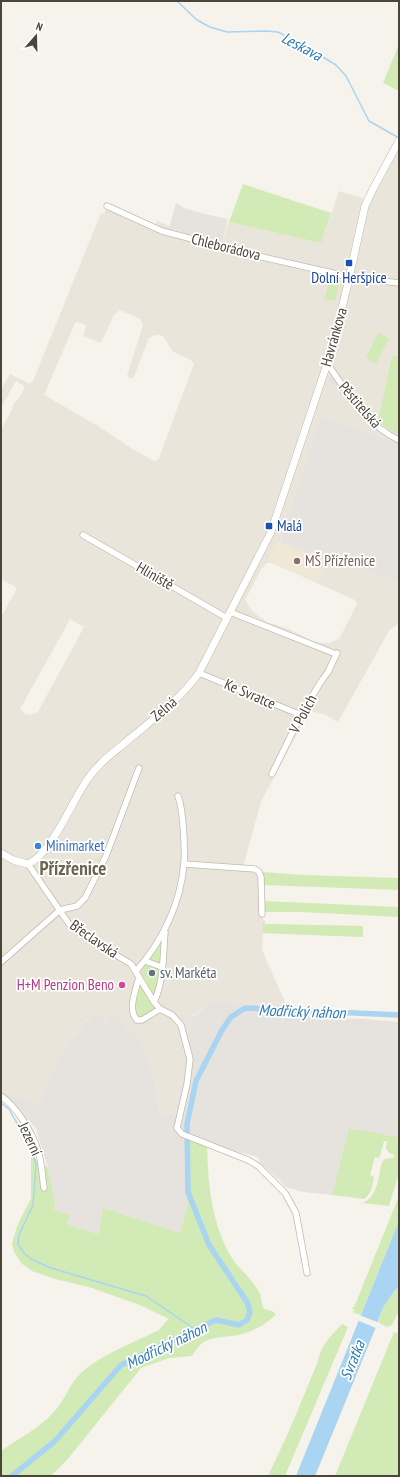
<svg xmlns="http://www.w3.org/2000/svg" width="400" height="1477" font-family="'PT Sans Narrow',sans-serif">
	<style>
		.residential { fill: #eae5da; fill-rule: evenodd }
		.industrial { fill: #e6e2dd }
		.education { fill: #efe8d6 }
		.green { fill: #d2eab5 }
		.parking { fill: #e5e3e0 }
		.water { fill: #a9d4f2 }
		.pier { fill: #f6f3ec }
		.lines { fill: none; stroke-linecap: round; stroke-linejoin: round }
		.stream { stroke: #a9d4f2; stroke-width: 1.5 }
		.canal { stroke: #a9d4f2; stroke-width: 5.5 }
		.minor-casing { stroke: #c2bbae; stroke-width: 7 }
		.tertiary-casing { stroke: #c2bbae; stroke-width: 8 }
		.minor { stroke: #fff; stroke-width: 5.5 }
		.tertiary { stroke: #fff; stroke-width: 7 }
		.transit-dot { fill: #1a4fb4; stroke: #fff; stroke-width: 1.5 }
		.education-dot { fill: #8d6e63; stroke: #fff; stroke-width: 1.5 }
		.shop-dot { fill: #3f7fe0; stroke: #fff; stroke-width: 1.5 }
		.worship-dot { fill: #6b7280; stroke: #fff; stroke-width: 1.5 }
		.hotel-dot { fill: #d1479c; stroke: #fff; stroke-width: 1.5 }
		.labels { text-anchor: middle; stroke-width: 3.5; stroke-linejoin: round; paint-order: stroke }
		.street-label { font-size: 15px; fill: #4b4439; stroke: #fff }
		.transit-label { font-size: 15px; fill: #164399; stroke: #fff }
		.education-label { font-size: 15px; fill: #785e54; stroke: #fff; text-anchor: start }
		.shop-label { font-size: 15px; fill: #366cbe; stroke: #fff; text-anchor: start }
		.worship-label { font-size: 15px; fill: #5b616d; stroke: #fff; text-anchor: start }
		.hotel-label { font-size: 15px; fill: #b23c85; stroke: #fff; text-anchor: end }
		.water-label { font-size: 16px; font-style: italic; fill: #2e7ab2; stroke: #fff }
		.district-label { font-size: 19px; font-weight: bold; fill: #6e6250; stroke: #fff }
	</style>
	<rect width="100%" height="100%" fill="#f6f3ec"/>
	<path class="residential" d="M399 138V443L327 418H322L319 421 280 542 399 582V619L396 626 390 629 338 722 324 714 309 711 261 802 244 863V866L257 868 262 872 263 921H265V924L363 926V937L263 933 262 950 286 1004 239 1003 217 1000 192 1016 191 1018 183 1089 176 1114 160 1116 154 1079 129 1029 127 1032 125 1028 107 1023 106 1024 101 1016 86 1021 63 1051 48 1080 40 1105 7 1094 5 1097 1 1094V617L17 588 1 579V430L12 409 14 403 18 399 25 387 16 381 1 408V389L10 374 30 384 33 381 90 240 101 213 104 214 106 209 153 231 157 221 169 226V228L222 243 229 222 321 243 339 191 371 201ZM120 310 140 319 143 325 127 376 133 379 149 338 155 335H159L164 337 172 351 191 360 194 364 159 458 156 461H154L131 448 98 426 44 395 75 323 77 322 84 324 86 327 83 336 101 343 114 315ZM267 563H272L355 600 357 604 339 639 329 643H321L312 641 289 629 267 622 253 612 245 600 262 568ZM70 619 84 627 38 712 30 715 25 714 20 709Z"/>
	<path class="industrial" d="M176 203 184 208 201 213 228 219 222 244 169 228Z
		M322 418H327L399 443V582L280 542 319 421Z
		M216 1000 239 1003 286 1004 282 1027 285 1015 333 1018 367 1019 399 1022V1137L349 1128 332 1195 303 1192 285 1187 282 1182 261 1164 258 1157 185 1138V1190L188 1202 180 1233 103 1208 98 1234 67 1224 54 1210 55 1204 48 1168 36 1128 5 1097 7 1094 40 1105 48 1080 63 1051 86 1021 87 1022 100 1012 106 1024 115 1015 126 1026 125 1028 127 1031 129 1029 134 1031 132 1035 139 1037 154 1079 160 1116 176 1114 181 1085 183 1088 191 1018Z"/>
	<path class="education" d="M277 541 327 562 318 582 267 561Z"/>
	<path class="green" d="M399 44V91L383 83Z
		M243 184 331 213 321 243 229 222Z
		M320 274 340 278 335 301 324 299 329 282 318 280Z
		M378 333 389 338 376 364 366 358Z
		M392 356 399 357V434L387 428 378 421Z
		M262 872 303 875 399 878V890L263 885Z
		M263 901 399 907V917L301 912H264Z
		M263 921H265V924L363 926V937L263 933Z
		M158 945 162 946 161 962 157 963 149 958Z
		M145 964 159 968 160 971 155 995 153 996 141 971Z
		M139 986 141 987 155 1008 140 1019 134 1013V1006Z
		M349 1128 399 1137V1173L389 1206 362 1203C378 1198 378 1176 382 1162L385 1159 394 1158V1155L388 1152 386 1148 387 1141H384L380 1156 378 1158 375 1157 370 1175 373 1176 374 1178C372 1187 371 1195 364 1199L332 1195Z
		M185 1138 207 1145C208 1184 211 1220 230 1255 238 1269 252 1278 259 1292 262 1297 261 1304 264 1309L272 1311 276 1314C266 1326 247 1334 232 1336 222 1337 213 1337 204 1342 199 1345 195 1351 192 1356L169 1358 141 1368 67 1460 51 1476H1V1451C18 1439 39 1428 53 1413 65 1401 69 1384 81 1373 100 1355 135 1342 159 1330 163 1326 164 1322 169 1319L140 1305 89 1287 55 1279 32 1271 21 1263 14 1252 12 1244 17 1226 31 1198V1156L48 1168 55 1204 54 1210 70 1215 67 1224 98 1234 103 1208 180 1233 188 1202 185 1190Z
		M399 1196V1221L361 1315 352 1312 355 1310 352 1309 355 1305Z
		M399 1286V1311L392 1325 387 1327 379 1323C377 1313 392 1294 399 1286Z
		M342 1324 348 1327 285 1476H268L289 1431 317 1364C321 1345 329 1338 342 1324Z
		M394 1332 399 1334V1476H335Z"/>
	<path class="parking" d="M332 371 353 401 350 403 343 395 341 396 329 380Z
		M392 446 399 448V487L380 481Z"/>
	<path class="water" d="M399 1221V1286C391 1295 380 1309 378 1322L315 1476H296Z"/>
	<path class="pier" d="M359 1315 380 1323 378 1329 357 1320Z"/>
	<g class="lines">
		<path class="stream" d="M177 1 197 20 210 27 227 32 266 31 278 32 303 45 336 65 346 76 369 121 399 138
			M1 1103 9 1109 32 1150 36 1165 33 1205 19 1235 18 1244 24 1253 31 1259 51 1268 146 1296 196 1330"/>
		<path class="canal" d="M12 1476 55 1441 121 1365 216 1320 239 1325 247 1320 250 1312 247 1302 209 1245 188 1192 187 1124 196 1081 222 1030 231 1017 245 1008 399 1015"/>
		<defs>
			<path id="minor" d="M107 206 162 231 249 254 350 277 399 283
				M327 363C347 392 366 425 399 440
				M83 535 227 618
				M230 612 336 654
				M199 673 301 715
				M272 774 301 715 320 683 328 672 337 653
				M28 864 69 924 83 935 131 964 154 1002 160 1009 172 1015 181 1025 190 1059 187 1084 177 1128 182 1134 248 1160 258 1166 285 1193 296 1213 307 1273
				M184 864 255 869 259 872 261 877 262 914
				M145 961 162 967
				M1 962 60 910 77 906 85 898 106 856 139 768
				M136 971C162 942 181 903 184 863 185 855 184 847 184 839 183 824 183 810 178 796
				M139 977C136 990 127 1010 137 1020H142L160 1009
				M154 1002C164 981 163 955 165 932
				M1 1096C16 1106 33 1133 38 1151 42 1162 42 1176 44 1188"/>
			<path id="tertiary" d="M1 853 13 860 28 864C51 855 72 801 87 780 96 766 109 756 121 746 148 723 178 702 199 673L271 532 332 349 348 283 365 206 373 189 399 141"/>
		</defs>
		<use href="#minor" class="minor-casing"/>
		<use href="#tertiary" class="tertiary-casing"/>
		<use href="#minor" class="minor"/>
		<use href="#tertiary" class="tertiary"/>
	</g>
	<g class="transit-dot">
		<rect x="345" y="259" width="8" height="8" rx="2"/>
		<rect x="265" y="522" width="8" height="8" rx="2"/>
	</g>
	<circle class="education-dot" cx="297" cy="561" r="4"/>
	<circle class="shop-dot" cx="38" cy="846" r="4"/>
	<circle class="worship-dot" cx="152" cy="973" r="4"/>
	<circle class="hotel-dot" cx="122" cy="985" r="4"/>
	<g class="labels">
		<g class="street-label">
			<text transform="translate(226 247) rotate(14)" y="5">Chleborádova</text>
			<text transform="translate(334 337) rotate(-74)" y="5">Havránkova</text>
			<text transform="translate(360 405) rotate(49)" y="5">Pěstitelská</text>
			<text transform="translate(155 576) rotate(30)" y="5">Hliniště</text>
			<text transform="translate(250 694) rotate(23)" y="5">Ke Svratce</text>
			<text transform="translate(164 709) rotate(-41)" y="5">Zelná</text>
			<text transform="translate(303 714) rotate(-62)" y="5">V Polích</text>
			<text transform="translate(94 939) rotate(35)" y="5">Břeclavská</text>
			<text transform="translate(30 1139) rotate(65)" y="5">Jezerní</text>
		</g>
		<g class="transit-label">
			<text x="349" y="283">Dolní Heršpice</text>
			<text x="277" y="531" text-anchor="start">Malá</text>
		</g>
		<g class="education-label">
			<text x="305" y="566">MŠ Přízřenice</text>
		</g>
		<g class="shop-label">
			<text x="46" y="851">Minimarket</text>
		</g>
		<g class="worship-label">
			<text x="160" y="978">sv. Markéta</text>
		</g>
		<g class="hotel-label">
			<text x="114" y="990">H+M Penzion Beno</text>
		</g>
		<g class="water-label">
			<text transform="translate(302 46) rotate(28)" y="6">Leskava</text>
			<text transform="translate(302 1011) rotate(2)" y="6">Modřický náhon</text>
			<text transform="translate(166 1345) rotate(-26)" y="6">Modřický náhon</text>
			<text transform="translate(352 1360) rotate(-68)" y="6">Svratka</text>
		</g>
		<g class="district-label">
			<text x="73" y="875">Přízřenice</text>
		</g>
	</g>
	<rect width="400" height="1477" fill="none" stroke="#4b4439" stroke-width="4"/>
	<g transform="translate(36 36) rotate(20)" stroke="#ffffff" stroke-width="3" paint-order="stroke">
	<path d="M0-3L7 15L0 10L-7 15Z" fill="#4b4439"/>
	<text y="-6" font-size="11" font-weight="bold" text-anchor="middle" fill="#4b4439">N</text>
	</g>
</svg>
